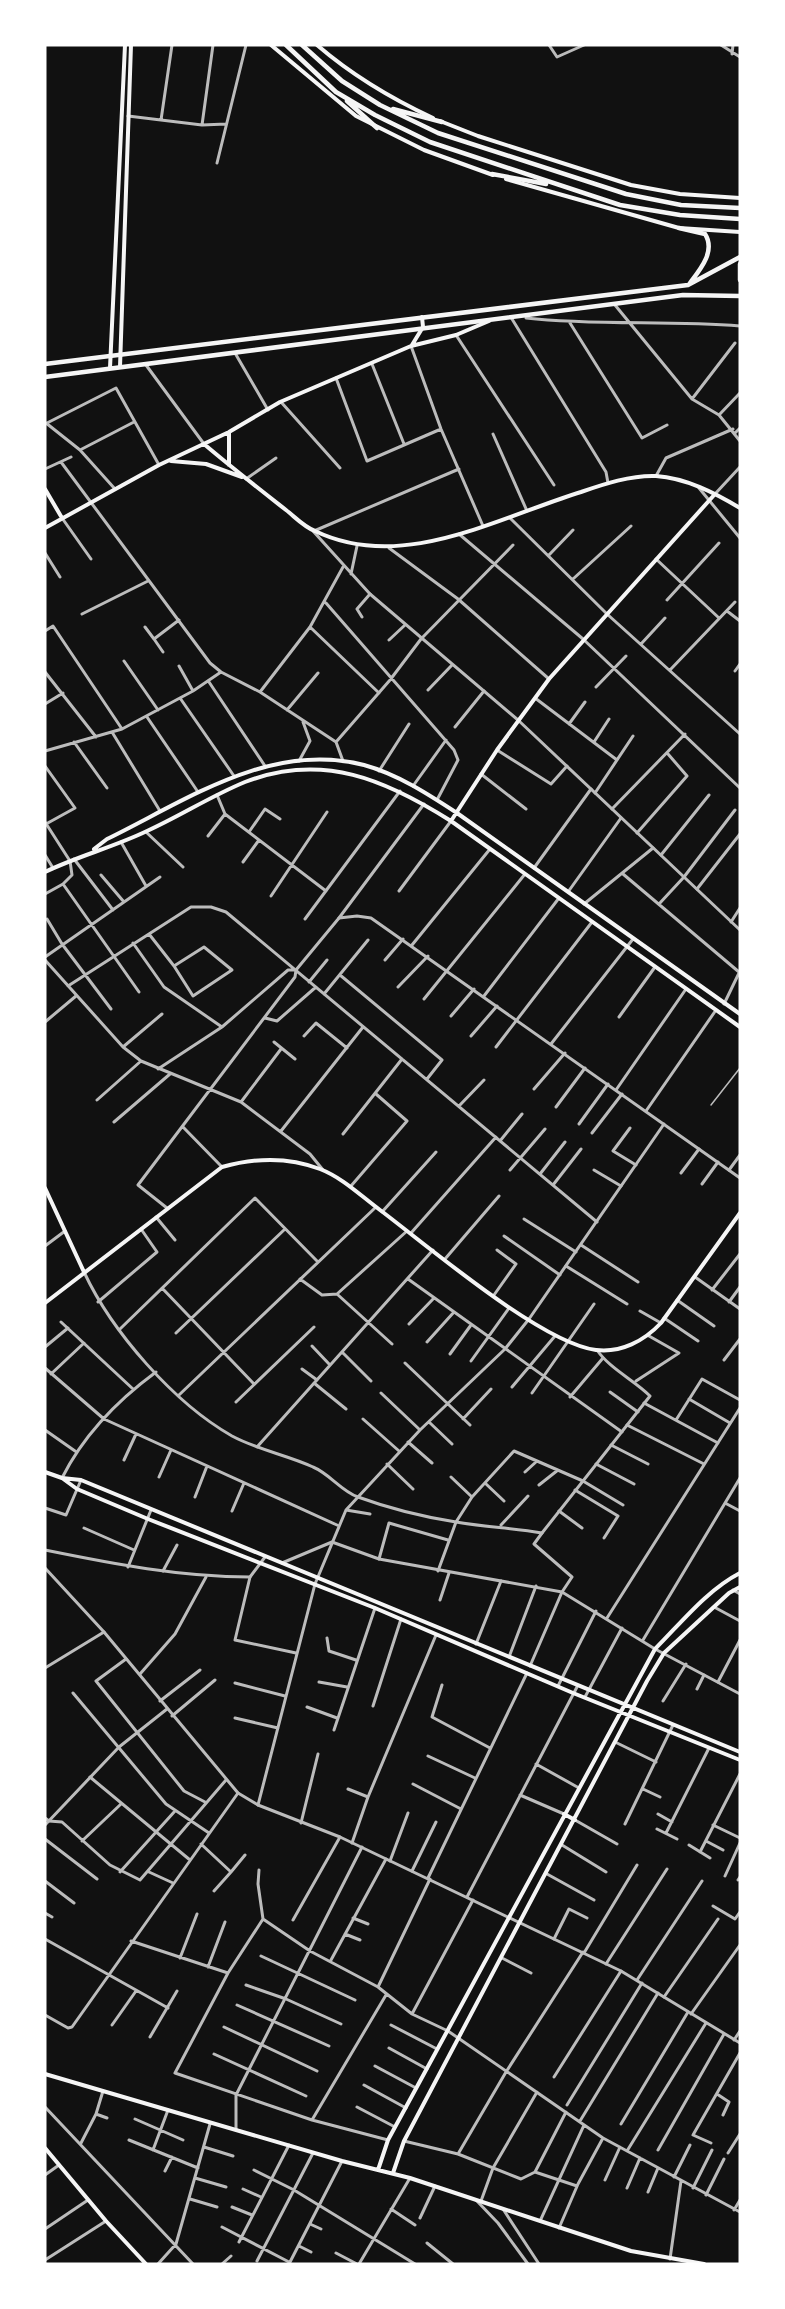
<svg xmlns="http://www.w3.org/2000/svg" width="785" height="2309" font-family="Commissioner,sans-serif">
	<style>
		.lines { fill: none; stroke-linecap: round; stroke-linejoin: round }
		.service { stroke: #bcbcbc; stroke-width: 1.5 }
		.minor { stroke: #bcbcbc; stroke-width: 3 }
		.tertiary { stroke: #bcbcbc; stroke-width: 3 }
		.secondary { stroke: #f5f5f5; stroke-width: 4 }
		.primary { stroke: #f5f5f5; stroke-width: 4.5 }
		.trunk { stroke: #f5f5f5; stroke-width: 4.5 }
	</style>
	<rect width="100%" height="100%" fill="#111"/>
	<g class="lines">
		<path class="service" d="M711 1105 740 1068"/>
		<path class="minor" d="M549 45 557 57 584 45
			M721 45 740 57
			M732 54 733 45
			M128 116 202 125 226 124
			M161 120 172 45
			M202 125 213 45
			M217 163 246 45
			M615 305 692 399 719 415 740 441
			M526 318C597 326 668 320 740 326
			M512 319 606 472 608 483
			M570 323 642 438 667 425
			M456 335 554 485
			M411 346 441 429 483 526
			M235 353 268 410
			M372 364 404 444
			M146 365 204 444
			M336 378 367 461 441 429
			M692 399 735 343
			M281 402 340 468
			M719 415 740 393
			M46 423 80 450 115 489
			M47 423 116 388 159 465
			M735 433 740 428
			M493 434 527 511
			M80 450 134 422
			M61 462 210 663 221 672 260 692 336 742 343 761
			M45 469 71 457
			M656 476 666 458 733 429
			M246 479 276 458
			M699 488 740 538
			M715 494 740 467
			M62 518 91 559
			M510 518 607 614 740 734
			M314 531 459 469
			M459 534 583 639 740 788
			M389 548 458 599 549 679
			M45 553 60 577
			M549 555 573 530
			M656 559 719 618
			M573 579 631 526
			M667 600 719 543
			M326 603 454 750 458 760 437 800
			M727 611 740 621
			M82 614 148 581
			M362 617 357 609 370 594
			M145 627 154 639
			M310 627 379 693
			M45 631 53 626 122 729
			M389 640 405 625
			M641 644 665 618
			M163 652 154 639 179 620
			M124 661 158 710
			M179 666 193 691
			M670 670 735 602
			M735 671 740 664
			M45 672 96 737
			M209 682 265 766
			M596 687 626 656
			M428 690 452 665
			M260 692 310 627 343 567
			M180 698 234 776
			M535 698 617 760
			M45 704 63 693
			M287 710 318 673
			M147 717 198 792
			M569 724 585 702
			M455 727 484 691
			M112 732 160 811
			M74 742 107 788
			M336 742 390 680 421 639 513 545
			M594 742 609 719
			M497 750 551 784 567 766
			M45 751 122 729 193 691 221 672
			M299 761 310 741 303 722
			M45 766 75 808 46 824
			M379 771 409 724
			M481 774 526 809
			M413 786 446 740
			M595 793 633 736
			M217 795 225 814 326 891
			M612 809 685 734
			M45 822 70 861 72 875 63 884 45 894
			M146 832 183 867
			M249 832 265 809 280 819
			M637 833 687 776 668 754
			M208 836 225 814
			M121 842 146 886
			M45 855 53 868
			M661 855 709 795
			M74 859 113 910
			M243 862 259 840
			M534 868 591 789
			M623 874 739 972
			M101 875 124 902
			M63 884 139 992
			M697 889 740 834
			M399 891 451 821
			M568 892 621 818
			M271 896 327 812
			M584 904 653 848
			M659 904 684 877 735 810
			M339 918 424 804
			M47 919 62 944 111 1009
			M305 919 400 791
			M731 922 740 908
			M149 934 174 966 193 996 232 970 204 947 174 966
			M133 943 164 987 222 1027
			M412 945 490 849
			M45 957 160 877
			M45 960 123 1047 141 1061 241 1102 310 1154 323 1170
			M385 960 403 939
			M340 975 442 1060 427 1079
			M309 982 327 960
			M68 986 191 907H211L226 912 597 1222
			M398 987 428 956
			M324 994 368 940
			M484 996 559 898
			M424 999 525 874
			M724 1004 739 973
			M451 1016 474 989
			M619 1017 655 967
			M265 1018 277 1021 316 987
			M304 1036 316 1023 347 1048
			M471 1036 497 1006
			M274 1042 295 1059
			M551 1044 633 939
			M123 1047 162 1014
			M496 1047 592 922
			M158 1069 222 1027 288 970H294
			M534 1089 565 1053
			M616 1090 686 989
			M97 1100 141 1061
			M241 1102 281 1049
			M459 1106 484 1080
			M556 1107 585 1068
			M646 1111 716 1010
			M114 1122 170 1074
			M579 1124 608 1084
			M183 1127 222 1167
			M630 1128 613 1151 636 1165
			M281 1131 363 1027
			M592 1133 622 1094
			M343 1134 402 1059
			M500 1141 522 1114
			M510 1170 545 1129
			M594 1170 621 1186
			M729 1170 740 1155
			M681 1173 699 1149
			M540 1174 565 1142
			M702 1184 718 1162
			M553 1185 581 1149
			M351 1186 407 1121 376 1094
			M167 1208 138 1185 295 977 296 970
			M382 1212 436 1152
			M156 1217 175 1240
			M524 1219 576 1252
			M411 1233 496 1137
			M504 1236 560 1275
			M581 1245 638 1282
			M45 1246 65 1231
			M445 1259 499 1196
			M566 1266 627 1304
			M695 1277 740 1309
			M300 1279 322 1295 337 1294 392 1344
			M408 1279 622 1432
			M162 1288 254 1384
			M712 1290 740 1254
			M337 1294 407 1231
			M494 1295 516 1264 497 1250
			M677 1300 714 1326
			M98 1302 157 1252 141 1229
			M729 1302 740 1287
			M640 1311 661 1323
			M664 1318 698 1341
			M61 1322 133 1389
			M409 1324 434 1298
			M120 1329 255 1198 318 1262
			M176 1333 285 1229
			M427 1342 454 1312
			M312 1346 330 1365
			M45 1347 68 1328
			M342 1352 371 1381
			M450 1354 471 1325
			M724 1360 740 1339
			M471 1361 509 1308
			M405 1363 470 1425
			M45 1368 104 1419 337 1525
			M302 1369 317 1380
			M51 1374 84 1343
			M636 1381 679 1353 649 1336
			M314 1383 346 1409
			M512 1387 555 1336
			M610 1392 638 1412
			M381 1393 420 1430
			M532 1393 594 1304
			M179 1395 376 1207
			M570 1397 603 1358
			M689 1399 730 1423
			M236 1402 314 1327
			M644 1403 718 1443
			M363 1419 399 1451
			M463 1419 491 1389
			M676 1420 702 1379 740 1400
			M429 1422 452 1444
			M627 1425 704 1464
			M45 1430 75 1451
			M408 1442 432 1463
			M611 1445 648 1464
			M257 1447 433 1250
			M124 1460 136 1434
			M387 1464 413 1489
			M596 1464 634 1484
			M525 1472 537 1461
			M159 1477 171 1450
			M451 1477 472 1497
			M62 1478C83 1436 118 1400 156 1372
			M485 1483 504 1501
			M539 1485 558 1470
			M575 1490 618 1516 604 1538
			M195 1497 207 1466
			M725 1503 740 1511
			M45 1508 66 1515 81 1480
			M346 1510 370 1514
			M232 1511 244 1483
			M559 1511 582 1528
			M501 1525 528 1496
			M84 1528 134 1550
			M379 1559 389 1523 448 1540
			M128 1567 151 1510
			M163 1571 177 1545
			M438 1571 456 1522 472 1497 514 1451 583 1481 623 1505
			M250 1577 235 1640 296 1653
			M733 1590 740 1594
			M440 1600 449 1573
			M714 1607 740 1621
			M607 1618 740 1408
			M327 1638 329 1651 356 1660
			M643 1640 740 1478
			M476 1644 501 1581
			M509 1657 536 1586
			M126 1659 96 1681 184 1791 205 1802
			M530 1666 562 1592 572 1577 534 1544 542 1533
			M45 1668 104 1632
			M140 1674 175 1634 206 1577
			M319 1682 347 1687
			M718 1682 740 1640
			M235 1683 285 1696
			M442 1685 432 1717 490 1748
			M558 1686 596 1611
			M697 1689 704 1675
			M73 1693 166 1804 209 1833
			M585 1697 622 1628
			M160 1701 200 1670
			M663 1701 686 1664
			M373 1706 401 1619
			M307 1707 337 1718
			M172 1716 215 1680
			M235 1718 278 1728
			M334 1730 375 1608
			M615 1742 656 1762
			M428 1756 475 1778
			M536 1764 579 1788
			M90 1777 190 1860
			M413 1784 461 1809
			M348 1789 368 1797
			M643 1789 660 1797
			M520 1795 564 1814
			M258 1805 315 1584 346 1510 420 1430 505 1349 529 1319
			M658 1814 672 1822
			M45 1818 49 1821 62 1822 110 1865 140 1880 226 1780
			M575 1820 617 1844
			M301 1823 318 1754
			M625 1824 673 1725
			M713 1825 740 1838
			M657 1829 677 1839
			M666 1833 709 1748
			M45 1839 97 1879
			M82 1841 121 1804
			M706 1841 723 1850
			M352 1843 368 1797 436 1635
			M201 1844 231 1872 214 1891
			M562 1845 606 1872
			M689 1845 710 1858
			M700 1852 740 1774
			M390 1861 408 1813
			M259 1870 258 1884 263 1919 228 1973 175 2073 312 2120 388 2140
			M412 1871 436 1822
			M120 1872 175 1811
			M149 1872 173 1883
			M231 1872 245 1855
			M547 1874 594 1900
			M725 1876 740 1843
			M428 1878 527 1673
			M738 1880 740 1877
			M45 1881 74 1903
			M467 1897 577 1687
			M713 1906 735 1919 740 1912
			M45 1913 52 1917
			M353 1918 368 1924
			M263 1919 310 1951 378 1987 412 2014 448 2031 603 2138 740 2212
			M293 1920 340 1837
			M345 1934 360 1940
			M45 1939 168 2008
			M554 1939 569 1909 587 1918
			M131 1941 228 1973
			M584 1953 637 1865
			M261 1956 355 2000
			M180 1958 197 1914
			M502 1958 531 1973
			M331 1960 386 1859
			M606 1964 667 1869
			M208 1967 225 1922
			M637 1980 702 1881
			M246 1985 286 1999 341 2024
			M378 1987 430 1879
			M664 1997 718 1919
			M237 2005 329 2046
			M412 2014 473 1900
			M691 2014 740 1945
			M45 2015 68 2028 72 2027 238 1793
			M112 2025 136 1991
			M391 2025 437 2049
			M224 2027 317 2071
			M150 2037 177 1991
			M734 2040 740 2031
			M389 2048 427 2069
			M214 2054 306 2096
			M375 2066 416 2088
			M554 2077 621 1971
			M364 2085 406 2108
			M717 2094 729 2102 723 2115
			M567 2105 642 1983
			M45 2107 193 2264
			M357 2107 395 2127
			M96 2114 107 2118
			M135 2119 183 2140
			M312 2120 386 1995
			M580 2121 658 1993
			M621 2124 688 2012
			M236 2130V2095L362 1847
			M129 2140 198 2168
			M404 2141 458 2154 521 2179 535 2172 577 2186
			M81 2143 96 2114 103 2091
			M711 2143 693 2135 740 2053
			M204 2147 233 2156
			M153 2150 168 2110
			M658 2150 724 2034
			M627 2151 706 2023
			M728 2153 740 2134
			M458 2154 506 2072 583 1952
			M254 2170 294 2190 415 2264
			M165 2171 172 2157
			M535 2172 566 2112
			M45 2175 59 2165
			M674 2177 690 2145
			M195 2178 226 2187
			M605 2180 620 2147
			M627 2188 640 2158
			M693 2188 712 2150
			M243 2189 261 2197
			M648 2192 658 2168
			M706 2195 724 2159
			M190 2199 217 2207
			M476 2200 498 2223 528 2264
			M481 2201 493 2168 537 2092
			M232 2207 252 2215
			M391 2209 415 2225
			M503 2209 539 2264
			M734 2210 740 2200
			M420 2218 435 2186
			M540 2221 584 2125
			M310 2224 321 2229
			M222 2227 289 2262
			M559 2228 578 2184 603 2138
			M45 2229 88 2200
			M239 2242 289 2145
			M427 2243 453 2264
			M299 2246 311 2252
			M336 2253 357 2264
			M670 2259 681 2181
			M45 2260 106 2221
			M257 2261 313 2153
			M158 2264 176 2244 210 2124
			M222 2264 231 2256
			M289 2264 342 2161
			M359 2264 410 2178"/>
		<path class="tertiary" d="M313 531 370 594 518 720 740 930
			M351 574 357 546
			M296 970 339 918 357 916 371 918 740 1178
			M45 1022 76 996
			M84 1272C112 1332 174 1403 232 1436 258 1450 287 1455 313 1467 330 1474 341 1491 358 1497 388 1508 424 1517 456 1522 484 1527 513 1528 542 1533L650 1396C634 1380 610 1369 597 1350
			M529 1319 664 1124
			M45 1550C114 1564 180 1577 250 1577L265 1557
			M282 1563 332 1542 379 1559 562 1592 655 1649 740 1694
			M45 1568 104 1632 238 1793 258 1805 340 1837 621 1971 740 2043
			M45 1825 119 1747 167 1709"/>
		<path class="secondary" d="M271 45 356 116 424 150 493 175
			M317 45C353 76 390 98 433 118
			M440 121 478 136 631 185 680 194 740 198
			M506 179 679 228 740 232
			M412 345 423 327 422 317
			M120 367 131 45
			M110 368 125 45
			M229 432V465
			M204 444C231 467 258 488 286 510 295 517 304 527 315 531 402 573 497 518 581 492 604 484 631 475 656 476 686 478 715 493 740 508
			M171 461 206 464 242 477
			M45 489 62 518
			M45 528 159 465 229 432 280 402 411 346 456 335 489 321
			M451 821 497 750 549 679 715 494
			M94 849 107 839C187 800 270 741 364 765 397 774 428 794 457 813L740 1014
			M45 872C78 856 114 847 147 831 180 816 211 796 245 782 323 752 386 780 451 821L740 1027
			M45 1188 84 1272
			M45 1303 222 1167C254 1158 289 1157 320 1169 343 1178 361 1196 380 1210 428 1246 541 1343 596 1350 621 1353 644 1341 661 1323L740 1213
			M45 1472 62 1478 81 1480 740 1752
			M62 1478 77 1489 148 1519 375 1608 573 1693 740 1760
			M564 1814 575 1820
			M45 2074 342 2161 410 2178 631 2251 704 2264
			M45 2148 106 2221 146 2264
			M378 2170 388 2140 655 1649C681 1623 707 1590 740 1573
			M393 2173 404 2141 647 1681 664 1653 729 1593 740 1587"/>
		<path class="primary" d="M679 228 705 234C716 251 700 270 690 283
			M740 264V280
			M45 364 688 285 740 257
			M45 377 683 295 740 296"/>
		<path class="trunk" d="M286 45 336 92 375 115 430 142 620 205 680 215 740 219
			M302 45 342 81 380 105 438 133 626 194 681 205 740 208
			M347 101 377 128
			M393 109 442 122
			M492 174 546 184"/>
	</g>
	<rect width="785" height="2309" fill="none" stroke="#ffffff" stroke-width="93"/>
</svg>
